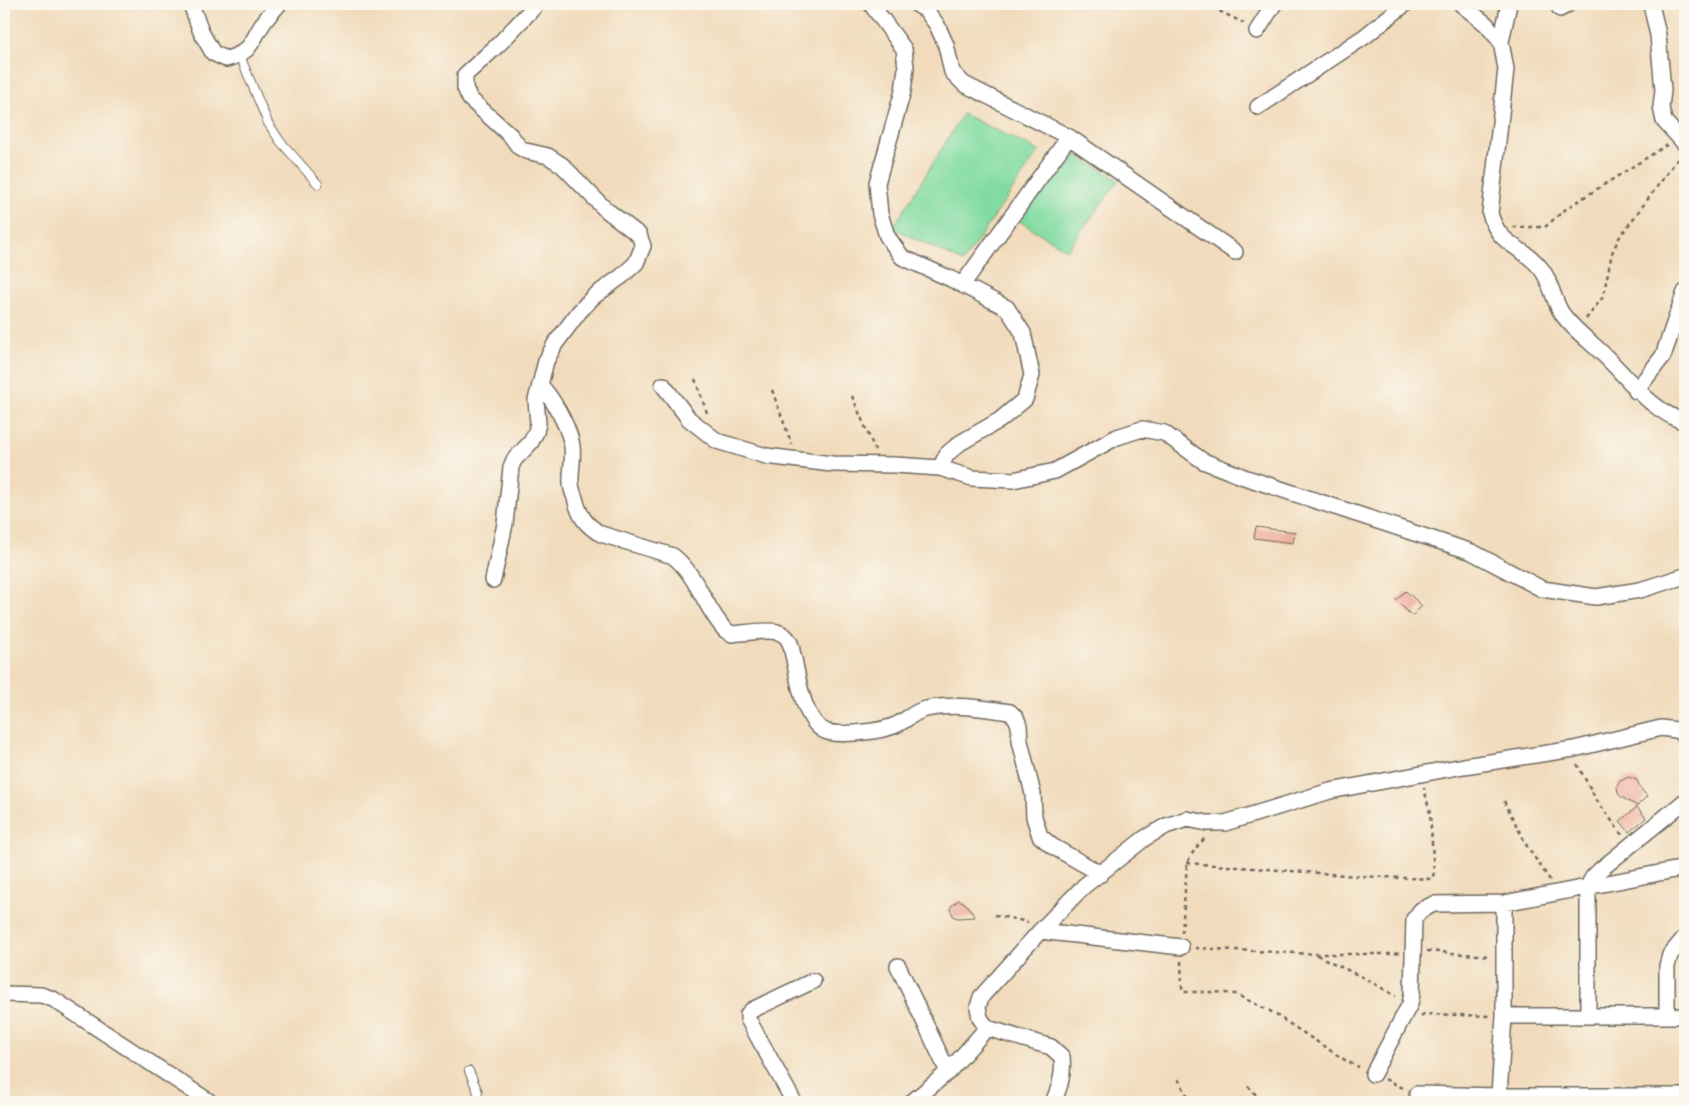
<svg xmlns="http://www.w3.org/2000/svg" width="1689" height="1106" font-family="Itim,sans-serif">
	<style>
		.pitch { fill: #82dca2; stroke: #568466 }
		.building { fill: #eeaa98 }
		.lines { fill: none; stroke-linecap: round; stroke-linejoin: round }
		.service-casing { stroke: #70695e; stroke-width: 10 }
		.minor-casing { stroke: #70695e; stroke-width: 18 }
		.path { stroke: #70695e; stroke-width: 2.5; stroke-dasharray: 4 4; stroke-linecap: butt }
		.service { stroke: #fff; stroke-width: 8 }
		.minor { stroke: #fff; stroke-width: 15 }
	</style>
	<rect width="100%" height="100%" fill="#fbf7ec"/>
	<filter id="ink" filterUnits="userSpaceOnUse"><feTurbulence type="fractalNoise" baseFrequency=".02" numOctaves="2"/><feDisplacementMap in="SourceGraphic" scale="10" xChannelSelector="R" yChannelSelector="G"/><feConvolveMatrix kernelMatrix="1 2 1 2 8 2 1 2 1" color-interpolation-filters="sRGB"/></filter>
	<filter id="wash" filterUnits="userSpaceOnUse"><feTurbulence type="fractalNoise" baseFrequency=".0096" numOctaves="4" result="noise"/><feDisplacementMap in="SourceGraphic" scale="20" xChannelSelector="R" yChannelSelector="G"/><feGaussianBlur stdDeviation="1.12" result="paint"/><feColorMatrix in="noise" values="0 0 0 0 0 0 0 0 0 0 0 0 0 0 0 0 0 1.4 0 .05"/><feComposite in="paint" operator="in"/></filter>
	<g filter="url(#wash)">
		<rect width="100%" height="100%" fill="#f1dbbc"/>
		<path class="pitch" d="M963 114 1039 151 963 262 893 228Z
			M1070 152 1119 180 1067 250 1019 221Z"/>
		<g id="blocks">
			<path class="building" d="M1256 527 1295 532 1293 543 1254 538Z
				M1406 591 1422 606 1412 616 1396 600Z
				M1628 777 1637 780 1641 789 1647 796 1637 806 1621 797 1618 793 1617 787 1619 782Z
				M1637 807 1646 818 1629 832 1620 821Z
				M959 900 966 904 975 917 958 918 954 917 950 909 952 905Z"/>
		</g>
	</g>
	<g filter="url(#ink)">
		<use href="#blocks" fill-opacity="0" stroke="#70695e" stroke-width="1"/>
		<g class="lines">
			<defs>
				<path id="service" d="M240 56 268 123 280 141 318 184
					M469 1071 478 1092 476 1102"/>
				<path id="minor" d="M191 4 201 32 213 53 226 59C252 53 251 41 264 22 268 16 274 10 279 4
					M871 4 904 49 906 68 903 91 877 183 880 214 887 236 902 257 951 279 1007 308 1023 333 1032 375 1025 399 1000 420 960 443 947 454 940 468
					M916 4 926 10 937 25 946 45 952 72 964 84 1069 137 1235 252
					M1461 4 1486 24 1501 42 1506 69 1490 213C1499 248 1524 245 1542 270 1551 282 1553 299 1561 312 1572 329 1590 341 1604 355 1630 380 1650 410 1685 422
					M1651 4 1658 35 1663 90 1661 107 1664 121 1685 144
					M1560 9 1568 4
					M1257 31 1274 4
					M1501 42 1509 4
					M1258 107 1364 37 1405 4
					M962 285 1069 137
					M540 385C552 397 567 424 571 441 575 455 570 469 571 483 571 488 573 493 575 498 579 515 585 525 601 534L673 556C697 575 705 608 725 630L732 634C743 633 769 629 777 632 782 633 787 637 789 641 792 646 792 653 794 659 798 679 804 722 825 731 838 737 883 731 896 725 907 720 915 711 926 709 953 703 984 708 1010 712L1016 718 1019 725 1020 741 1033 794 1034 817 1040 836 1052 846 1101 874
					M663 385 689 419 717 441 766 456 832 464 895 465 940 468 972 478 1013 480 1055 471 1117 437 1142 429 1164 433 1203 461 1244 477 1472 552 1542 589 1596 597 1640 590 1685 576
					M1636 391 1663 356 1685 292
					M493 580 505 524 511 467 514 460 531 442 536 432 538 423 536 400 540 385 546 361 555 344 579 312 593 297 622 276 636 263 643 246 639 235 605 209 562 165 548 156 526 151 519 147 511 136 470 99 465 88V75L499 44 534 7 535 4
					M1040 931 1181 947
					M898 966 948 1072
					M4 994 41 995 53 999 210 1102
					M1504 1016H1685
					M1588 1016V886L1593 877 1600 870 1685 801
					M1667 1016V966L1670 955 1685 937
					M1373 1074 1410 1004 1412 994 1414 919 1421 910 1434 904 1504 903 1685 868
					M1417 1094 1499 1096H1685
					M1499 1096 1504 1016V903
					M794 1102 748 1019V1014L752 1010 813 981
					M912 1102 948 1072 987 1028
					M1053 1102C1060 1088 1064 1074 1062 1057L1051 1047 987 1028 980 1018 978 1007 981 997 1040 931 1084 886 1145 838 1166 826 1187 819 1207 823H1225L1330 791 1464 766 1574 749 1661 728 1676 730 1685 735"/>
			</defs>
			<use href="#service" class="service-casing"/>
			<use href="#minor" class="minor-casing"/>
			<path class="path" d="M1205 4 1244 23
				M1513 227H1545L1567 208 1667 145
				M1586 319 1603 297 1612 253 1619 238 1679 157
				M695 379 707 413
				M772 390 792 445
				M852 396 875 450
				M1577 764 1596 799 1622 835
				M1504 801 1528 848 1550 880
				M1187 863 1358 876 1432 879 1434 873 1430 813 1424 788
				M995 915 1028 922
				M1182 933 1187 863 1195 849 1205 838
				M1195 948 1315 954H1390L1399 953
				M1427 951 1489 956
				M1317 955 1362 977 1396 996
				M1181 961 1182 987 1184 992H1215L1235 994 1270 1011 1348 1062 1359 1067
				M1421 1016 1424 1014 1490 1016
				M1178 1079 1191 1102
				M1385 1079 1405 1089
				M1248 1086 1262 1102"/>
			<use href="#service" class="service"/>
			<use href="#minor" class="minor"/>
		</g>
	</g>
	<rect width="1689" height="1106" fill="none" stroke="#fbf7ec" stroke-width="20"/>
</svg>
